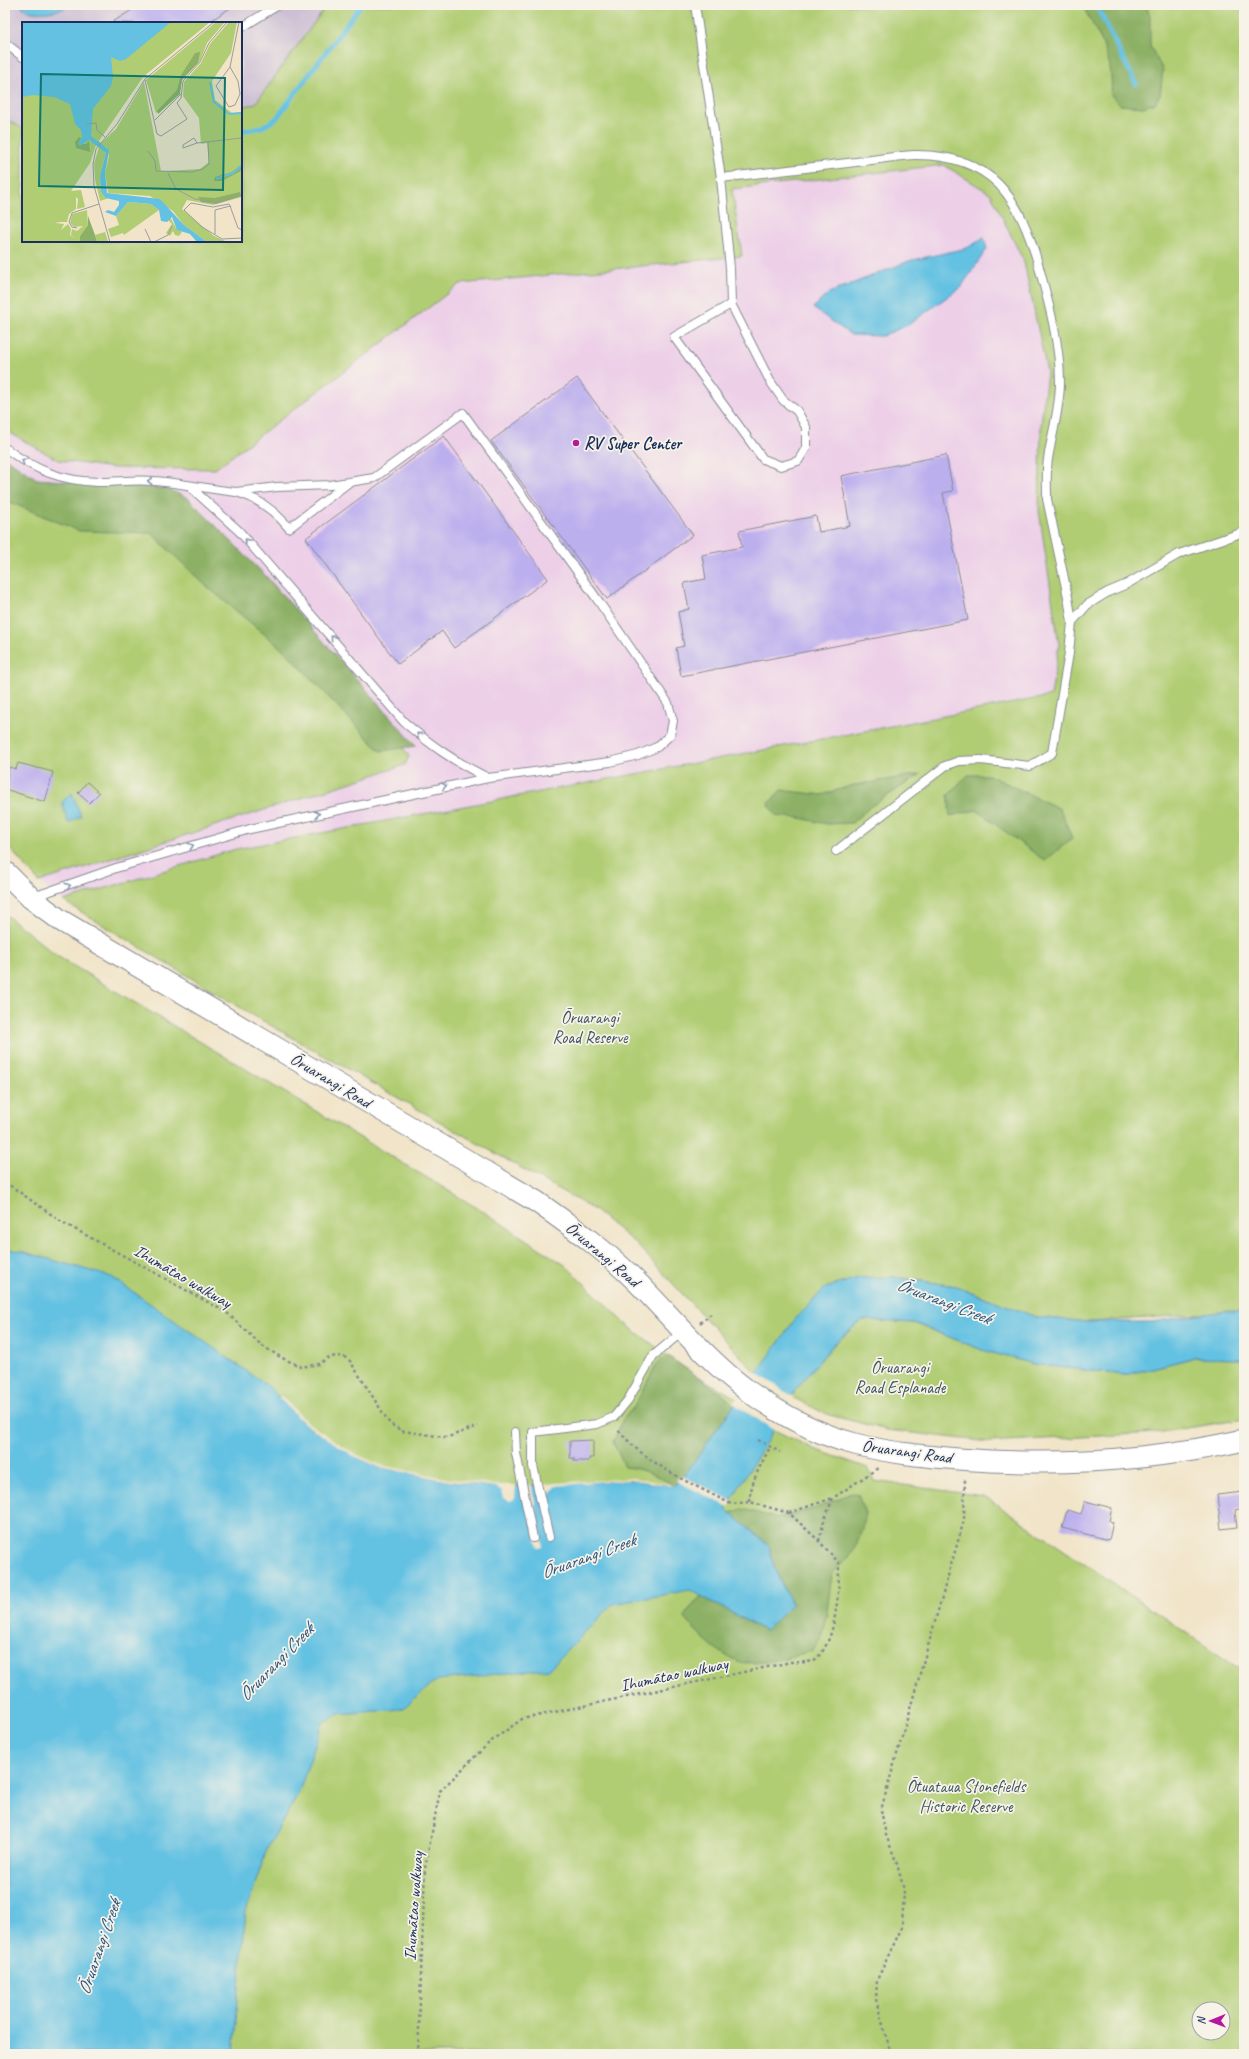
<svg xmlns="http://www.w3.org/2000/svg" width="1249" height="2059" font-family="Caveat,sans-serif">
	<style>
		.built { fill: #edd0e8 }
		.industrial { fill: #ccbed4 }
		.green { fill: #b1cd73; stroke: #667e68; fill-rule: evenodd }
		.forest { fill: #8cb065; stroke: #547062 }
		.water { fill: #64c1e2; stroke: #4078a0 }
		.pier { fill: #f1e4c8 }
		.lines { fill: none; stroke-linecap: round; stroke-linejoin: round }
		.stream { stroke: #64c1e2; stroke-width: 5 }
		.building { fill: #bcafee }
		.service-casing { stroke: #868a93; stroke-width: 10 }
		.tertiary-casing { stroke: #868a93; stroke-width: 23 }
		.path { stroke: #868a93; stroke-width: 2.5; stroke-dasharray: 3 3; stroke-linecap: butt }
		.service { stroke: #fff; stroke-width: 8 }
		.tertiary { stroke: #fff; stroke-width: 21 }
		.oneway { stroke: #8d97ae }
		.poi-dot { fill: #b5179e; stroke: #f7f3e8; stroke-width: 1.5 }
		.labels { text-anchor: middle; stroke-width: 3.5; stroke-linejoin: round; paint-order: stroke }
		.poi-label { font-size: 17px; font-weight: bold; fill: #1b2f5e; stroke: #f7f3e8; text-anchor: start }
		.park-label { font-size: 17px; fill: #405663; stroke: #f7f3e8 }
		.street-label { font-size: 17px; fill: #1b2f5e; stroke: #f7f3e8 }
		.water-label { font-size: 18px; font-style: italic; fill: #2d547f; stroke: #f7f3e8 }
		.inset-river { fill: none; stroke: #64c1e2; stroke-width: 2 }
		.inset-road { fill: none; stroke: #9b9c9e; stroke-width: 1 }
		.view { fill: #0f766e; fill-opacity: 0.15; stroke: #0f766e; stroke-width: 2 }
		.inset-edge { fill: none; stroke: #1b2f5e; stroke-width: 2 }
	</style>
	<rect width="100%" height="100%" fill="#f7f3e8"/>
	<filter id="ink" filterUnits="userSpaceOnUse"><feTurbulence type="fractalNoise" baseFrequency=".025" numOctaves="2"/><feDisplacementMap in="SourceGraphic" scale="8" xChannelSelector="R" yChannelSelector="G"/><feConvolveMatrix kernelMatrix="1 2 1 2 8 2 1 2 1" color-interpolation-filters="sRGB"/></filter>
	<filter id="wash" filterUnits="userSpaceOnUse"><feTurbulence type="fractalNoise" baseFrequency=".012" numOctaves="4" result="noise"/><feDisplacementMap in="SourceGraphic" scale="16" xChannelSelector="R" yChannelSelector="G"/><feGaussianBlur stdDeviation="0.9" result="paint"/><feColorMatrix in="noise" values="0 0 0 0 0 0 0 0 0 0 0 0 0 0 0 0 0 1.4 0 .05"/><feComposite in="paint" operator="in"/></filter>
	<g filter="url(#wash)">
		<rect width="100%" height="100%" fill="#f1e4c8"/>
		<path class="built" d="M944 165 991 194 1024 262 1047 372 1041 425 1039 511 1059 645 1051 696 236 849 63 901 39 882 405 765 409 756 22 485 5 469V430L58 460 113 468 215 469 460 284 741 256 731 189Z"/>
		<path class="industrial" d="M5 5H327L254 105 241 107V23H23V129L5 118Z"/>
		<path class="green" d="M327 5H1244V1311L1088 1322 1036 1317 956 1286 894 1277 858 1278 825 1289 796 1318V1389L834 1344 862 1320 914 1323 982 1350 1034 1364 1125 1375 1192 1358 1244 1359V1419L1156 1433 989 1442 887 1430 826 1414 792 1397 774 1430 814 1449 868 1468 874 1481 984 1496 1244 1672V2054H5V914L57 956 484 1212 565 1265 627 1325 672 1359 692 1373 738 1399 756 1373 635 1243 593 1209 251 1014 63 901 236 849 1051 696 1059 645 1039 511 1041 425 1047 372 1024 262 991 194 944 165 732 189 742 256 460 284 215 469 113 468 58 460 5 430V118L23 129V241H241V107L255 104ZM1199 2009H1223V2033H1199Z
			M5 469 22 485 107 494 371 706 409 756 405 765 39 882 5 843Z"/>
		<path class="forest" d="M1082 5H1146L1150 16V46L1163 70 1160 95 1155 103 1143 107 1120 105 1111 95C1114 56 1100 38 1082 5Z
			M5 458 37 479 167 489 188 498 264 574 416 746 380 751 287 653 204 584 151 533 79 531 5 500Z
			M921 774 868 808 852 823 827 824 800 818 777 816 768 804 781 790 822 795 850 786Z
			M968 775H989L1060 809 1072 838 1045 861 976 810 950 816 948 795Z
			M668 1356 721 1393 734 1405 693 1463 674 1486C658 1476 645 1469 625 1467L613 1442 623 1419 634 1407 656 1365 661 1359Z
			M851 1493 858 1495 865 1513 862 1528 857 1544 849 1557 832 1574 827 1612 821 1638 813 1651C793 1656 766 1664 746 1663 725 1661 697 1634 685 1618L686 1613 701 1596 765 1631 792 1604 775 1570 769 1546 730 1513 742 1509 778 1518 817 1508Z"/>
		<path class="water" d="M20 5H66L65 8C52 12 30 17 20 5Z
			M984 238 987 249 961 287 908 325 882 336 851 335 813 308 829 293 909 261 967 248Z
			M72 793 81 816 68 823 62 802Z
			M5 1249 21 1251 112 1277 268 1386 305 1424 353 1455 379 1467 449 1481 496 1487 634 1480 674 1486 693 1463 796 1318 825 1288 858 1278 894 1277 956 1286 1036 1317 1088 1322H1151L1226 1311H1244V1359L1192 1358 1125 1375 1034 1364 982 1350 914 1323 862 1320 834 1344 796 1389 773 1431 726 1509 769 1546 775 1570 792 1604 765 1631 690 1590 613 1604 549 1669 437 1680 402 1709 339 1714 323 1722 299 1792 267 1849 246 1911 233 2054H5Z"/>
		<path class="pier" d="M755 1372 794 1397 775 1431 733 1403Z
			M281 1396 307 1422 353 1453 380 1465 450 1479 496 1485H516L515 1499 510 1501 504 1498 502 1491 496 1487 449 1481 379 1467 352 1455 305 1424 279 1398Z
			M681 1475 732 1501 729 1507 676 1481Z
			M634 1478 670 1484 674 1486 634 1480 594 1482 556 1486 548 1497 544 1498 541 1484Z
			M528 1484H531L532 1487 543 1547 538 1548 527 1488Z"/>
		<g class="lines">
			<path class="stream" d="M1096 5 1136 84
				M241 131 262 127 276 119 361 5"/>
		</g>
		<g id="blocks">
			<path class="building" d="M140 5H235L207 23H111Z
				M577 378 693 535 607 599 491 441Z
				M444 436 548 579 454 648 442 631 398 664 306 538Z
				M946 455 953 491 943 493 968 620 681 676 676 648 684 646 678 612 689 609 684 583 706 579 702 555 742 547 739 531 816 516 819 532 850 526 841 476Z
				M18 763 53 772 45 802 5 789 9 767 16 769Z
				M87 782 99 793 89 803 78 793Z
				M593 1440V1458H589V1461H574V1458H570V1441Z
				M1244 1492V1508L1235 1510 1237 1527 1221 1529 1217 1495Z
				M1085 1501 1112 1508 1109 1521 1113 1522 1109 1540 1062 1528 1067 1510 1081 1514Z"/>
		</g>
	</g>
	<g filter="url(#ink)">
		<use href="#blocks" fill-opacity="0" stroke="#868a93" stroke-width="1"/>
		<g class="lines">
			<defs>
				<path id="service" d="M695 5 721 178 730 268 731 304 770 381 783 400 797 411 806 427V448L798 461 781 466 763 459 674 337 731 304
					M241 28 278 5
					M5 43 23 57
					M721 178C766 173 811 167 856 162 875 160 895 156 914 155 993 154 1020 198 1039 267 1049 304 1060 344 1060 382 1060 408 1052 433 1048 459 1046 472 1047 486 1047 499L1068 597 1072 622 1069 653 1052 753 1030 766 981 760 959 761 945 766 836 851
					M5 448C35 470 61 481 98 482 117 482 136 479 154 481 181 483 208 489 236 492 257 498 275 511 289 528L348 483
					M189 486 239 531 404 722C433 747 454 761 488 778
					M1072 622 1087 605 1108 592 1127 584 1179 554 1244 532
					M33 897 116 868 250 829 488 778 610 762 638 755 657 747 670 735 673 721 668 703 597 599 463 413 374 478 330 485 277 487 236 492
					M515 1432 516 1453 533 1538
					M549 1537 533 1466V1432L597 1424 614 1417 628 1400 653 1356 683 1331"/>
				<path id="tertiary" d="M5 872 31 898 60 920 537 1202C574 1228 609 1253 640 1285 675 1321 708 1361 748 1391 780 1414 817 1434 855 1444 889 1453 923 1456 958 1459 1052 1466 1152 1461 1244 1440"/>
			</defs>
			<use href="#service" class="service-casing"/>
			<use href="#tertiary" class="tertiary-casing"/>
			<path class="path" d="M5 1182 62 1222 226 1312 261 1345 282 1358 302 1367 319 1364 329 1357 343 1356 350 1361 390 1424 402 1431 444 1437 451 1436 478 1426
				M700 1323 711 1314
				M758 1440 780 1452
				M750 1502C750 1482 761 1465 770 1447
				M789 1513 833 1498
				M819 1541 824 1521 833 1498 878 1468
				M418 2054 425 1868 440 1791 490 1742 522 1719 791 1662C799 1662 812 1664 818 1657 837 1637 839 1590 839 1563L819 1541 789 1513 750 1502 731 1504 678 1477 651 1460 634 1447 617 1429
				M891 2054 876 2000 877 1980 902 1927 904 1890 897 1864 886 1835 881 1810 964 1520 965 1477"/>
			<use href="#service" class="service"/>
			<use href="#tertiary" class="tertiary"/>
		</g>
		<defs><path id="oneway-chevron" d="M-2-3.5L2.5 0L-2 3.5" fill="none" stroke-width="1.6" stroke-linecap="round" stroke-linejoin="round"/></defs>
		<g class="oneway">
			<use href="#oneway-chevron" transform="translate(24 461) rotate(-147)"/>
			<use href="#oneway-chevron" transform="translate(150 481) rotate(-178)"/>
			<use href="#oneway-chevron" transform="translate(247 541) rotate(-131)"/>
			<use href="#oneway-chevron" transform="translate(333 638) rotate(-131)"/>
			<use href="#oneway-chevron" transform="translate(419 735) rotate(-140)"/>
			<use href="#oneway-chevron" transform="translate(444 786) rotate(-11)"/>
			<use href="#oneway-chevron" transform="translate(317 814) rotate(-12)"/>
			<use href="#oneway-chevron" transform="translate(191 846) rotate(-16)"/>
			<use href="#oneway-chevron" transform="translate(68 886) rotate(-19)"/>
		</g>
	</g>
	<circle class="poi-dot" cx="576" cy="443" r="4"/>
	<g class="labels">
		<g class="poi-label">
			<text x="584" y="449">RV Super Center</text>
		</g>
		<g class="park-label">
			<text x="590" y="1023">Ōruarangi<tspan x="590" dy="20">Road Reserve</tspan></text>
			<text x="900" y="1373">Ōruarangi<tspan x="900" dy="20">Road Esplanade</tspan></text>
			<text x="966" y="1792">Ōtuataua Stonefields<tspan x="966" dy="20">Historic Reserve</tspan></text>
		</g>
		<g class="street-label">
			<text transform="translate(331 1080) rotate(31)" y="6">Ōruarangi Road</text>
			<text transform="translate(603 1254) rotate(40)" y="6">Ōruarangi Road</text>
			<text transform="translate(183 1276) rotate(30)" y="6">Ihumātao walkway</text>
			<text transform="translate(907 1451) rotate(8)" y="6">Ōruarangi Road</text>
			<text transform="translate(674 1674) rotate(-12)" y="6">Ihumātao walkway</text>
			<text transform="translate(413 1906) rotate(-86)" y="6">Ihumātao walkway</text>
		</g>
		<g class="water-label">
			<text transform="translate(944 1301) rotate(21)" y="6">Ōruarangi Creek</text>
			<text transform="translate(588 1556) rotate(-20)" y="6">Ōruarangi Creek</text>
			<text transform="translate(276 1662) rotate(-46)" y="6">Ōruarangi Creek</text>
			<text transform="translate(99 1947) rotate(-71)" y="6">Ōruarangi Creek</text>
		</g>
	</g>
	<g transform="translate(22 22)">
		<rect width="220" height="220" fill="#f1e4c8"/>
		<path d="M0 0H188L121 55 77 119 79 121 94 107 122 60 139 149H144L178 147 187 140 185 121 179 122 177 96 161 74 162 60 179 41 188 22 207 0H215L209 31 190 59 193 78 210 91 220 90V175L191 183 165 178 160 187 192 214 203 219 220 220H185L162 203 151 189 128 174 86 171 83 151 87 134 84 125H78L84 131 78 154 79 170 87 176 78 179 73 157 72 142 77 125 74 123 68 141 49 169 59 168 63 185 55 187 56 178V177L54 175V187L47 192 43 187 47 192 45 200H38L33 201 42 202 39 208 46 202 49 207 48 213 53 216 49 213 50 207 55 209 61 204 52 205 48 201 50 192 65 188 66 203 58 214V220H0ZM194 0H203L185 21 178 39 160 57 158 69 134 91 124 58ZM106 180 129 182 137 188 102 213 101 211 89 215 86 207 97 203 94 194ZM148 195 154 206 160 210 157 214 153 213 151 209 148 214 144 211 150 202 146 198ZM83 210 86 219 75 220 73 213Z" fill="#b1cd73"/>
		<path d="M178 30 176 41 160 58 158 72 136 92 135 89 155 68 159 53 170 36 173 31ZM57 115 59 116 56 122H64L67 119 68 130 54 126 53 120ZM220 142V148L215 151 200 159H192L193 155 210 150ZM218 170 219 174 194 182 179 180 176 175 193 176ZM66 194 73 213 75 220H58V214L66 203Z" fill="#8cb065"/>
		<path d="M0 0H149L104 37 98 39 89 35 91 56 89 64 71 87 69 114 87 128 83 151 85 171 138 177 162 203 185 220H175L168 212 155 208 150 195 145 200 139 199 137 188 129 182 106 180 94 194 83 190 86 188 92 190 97 183V179L84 176 79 170 78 154 84 131 67 118 58 124 56 122 60 115 59 108 53 102 48 82 32 75 11 73 0 75Z" fill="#64c1e2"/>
		<path class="inset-river" d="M188 60 192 80 207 92 220 91M194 157 211 151 220 143"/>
		<path class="inset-road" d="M208 45 216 59 218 72 213 83 207 85 194 64 208 45 217 0M123 58 135 112 139 114 165 97 155 81 159 76 161 59 178 40 187 21 205 0M133 98 159 72M65 102 74 101 75 108 83 115M175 121 172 116 161 123V126L175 121 220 116M126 129 133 139 134 149 170 150 181 147 187 142 186 120M146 151 154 167 173 177 194 181 220 173M209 185 207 182 191 185 169 181 162 188 180 205 200 217 220 216M55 206 50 205 47 200 50 191 77 182M123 207 129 220M193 212V188L208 184 216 206 220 208M88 220 72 164 71 142 74 127 95 102 123 57 192 0M132 220 146 213 150 204"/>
		<path class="view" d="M19 52 203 56 201 168 17 164Z"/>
		<rect width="220" height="220" class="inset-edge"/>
	</g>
	<rect width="1249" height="2059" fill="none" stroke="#f7f3e8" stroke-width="20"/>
	<g transform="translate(1211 2021) rotate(269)"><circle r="19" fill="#f7f3e8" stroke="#9fa5b1"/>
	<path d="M0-3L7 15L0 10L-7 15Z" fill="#b5179e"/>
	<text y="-6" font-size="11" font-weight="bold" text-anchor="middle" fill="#1b2f5e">N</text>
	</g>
</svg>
